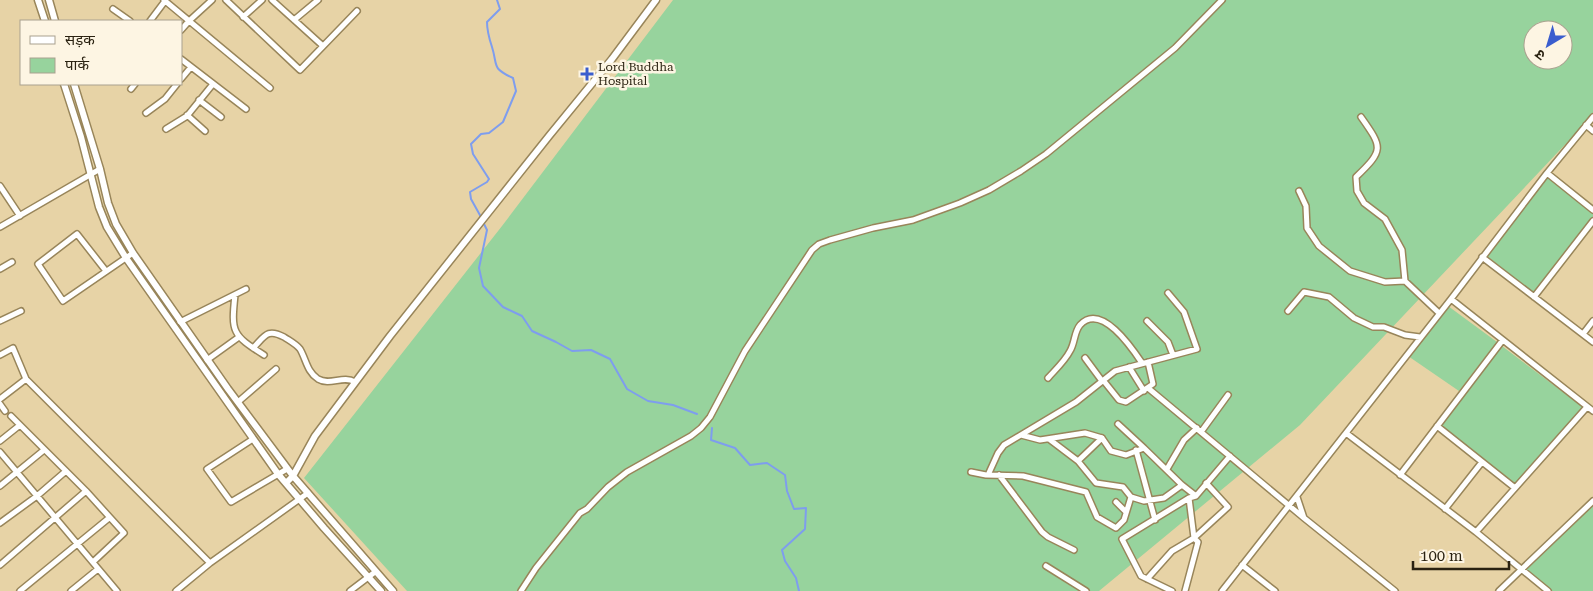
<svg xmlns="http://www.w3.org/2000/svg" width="1593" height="591" font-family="'Roboto Serif','Noto Sans Devanagari',serif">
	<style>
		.green { fill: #97d39d; fill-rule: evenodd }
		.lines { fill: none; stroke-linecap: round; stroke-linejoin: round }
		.stream { stroke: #7e9dee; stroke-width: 2 }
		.minor-casing { stroke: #98855a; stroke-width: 8 }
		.tertiary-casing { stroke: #98855a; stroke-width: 9 }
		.minor { stroke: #fff; stroke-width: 5 }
		.tertiary { stroke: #fff; stroke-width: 6 }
		.poi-dot { fill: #3a5dce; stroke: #fdf5e3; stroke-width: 2 }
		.labels { text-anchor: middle; stroke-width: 5; stroke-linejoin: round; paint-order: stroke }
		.poi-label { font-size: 12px; fill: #2a2211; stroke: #fdf5e3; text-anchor: start }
	</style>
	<rect width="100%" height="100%" fill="#e7d3a6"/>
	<path class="green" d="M673 0H1593V115L1300 425 1099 591H407L304 478 502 226ZM1533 30H1563V60H1533Z
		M1548 177 1593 214V219L1535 294 1487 256Z
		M1448 306 1497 342 1459 391 1408 356Z
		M1502 346 1584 408 1515 483 1440 427Z
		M1593 505V591H1552L1526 570Z"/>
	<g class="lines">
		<path class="stream" d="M481 217 471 199 470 192 487 182 489 179 473 154 471 144 481 134 489 133 503 122 516 91 513 78C491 68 498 66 492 47 489 38 487 32 487 22L500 9 497 0
			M483 222 487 230 479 268 483 286 503 307 522 316 532 331 556 342 572 351 591 350 610 359 627 389 648 401 673 405 697 414
			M712 428 711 440 735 448 750 465 767 463 785 475 787 491 794 509 806 508 805 529 782 550 785 561 796 578 799 591"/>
		<defs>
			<path id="minor" d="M164 0 270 88
				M226 0 300 70 357 11
				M272 0 323 46
				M113 9 130 21
				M243 17 262 0
				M294 20 318 0
				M150 21 165 1
				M181 30 189 21 212 0
				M181 59 246 109
				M181 79 191 67
				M131 89 135 84
				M199 100 221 117
				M146 113 165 99 177 84
				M187 115 205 131
				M1361 117C1383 148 1384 150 1356 177L1357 191 1364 203 1385 219 1402 250 1405 281
				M1586 125 1593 131
				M166 129 187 116 213 84
				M1547 173 1593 210
				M0 186 20 216
				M1299 191 1306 206 1307 228 1319 246 1350 271 1385 282 1405 281 1439 313
				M0 227 100 169
				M1482 257 1593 342
				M0 269 12 262
				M106 271 77 234 38 264 63 301 133 253
				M235 295C231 332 232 335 264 355
				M1534 297 1593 221
				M1451 299 1593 411
				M1288 311 1304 292 1329 297 1354 318 1373 327H1384L1405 335 1420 337
				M0 321 21 311
				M1147 321 1168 342 1173 355
				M180 322 246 289
				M1583 334 1593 321
				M253 348C265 336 267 328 284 337 290 341 296 344 300 349 306 359 307 372 318 379 330 386 343 375 355 382
				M0 355 13 348 26 379 210 563
				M1085 358 1102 381
				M207 360 239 337
				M1129 367 1144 391
				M1048 378C1055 370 1065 361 1070 351 1075 343 1074 332 1080 325 1101 302 1132 348 1142 363
				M1103 380 1119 400 1126 402 1153 384 1148 362
				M1148 388 1304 518 1395 591
				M0 399 26 379
				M238 402 276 369
				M0 404 5 411
				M11 416 86 491 124 533 93 562
				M1118 424 1144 448
				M1437 426 1515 488
				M1201 432 1228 395
				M1346 433 1476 532 1548 591
				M1021 435 1040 440 1085 433 1102 438
				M253 439 207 469 231 502 287 469
				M1049 439 1078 461 1096 483 1123 487 1131 497 1144 501 1164 498 1182 485
				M0 441 20 425
				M1136 450 1155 520
				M0 452 117 591
				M1078 461 1102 438 1111 451 1126 455 1144 448 1182 485 1196 496
				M1167 469 1184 440 1197 428
				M971 472 986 475 1023 476 1086 492 1097 517 1116 528 1124 520 1131 497
				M988 475 998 453 1004 445 1076 402 1115 371 1197 349 1184 312 1168 293
				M999 475 1042 532 1048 537 1074 550
				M1400 475 1502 341
				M0 486 44 450
				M1297 497 1304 518
				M1116 502 1126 512
				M1445 509 1482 462
				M0 523 37 496 66 471
				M1476 532 1587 407
				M0 565 86 491
				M1242 565 1275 591
				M1046 566 1086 591
				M1147 579 1172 551 1194 538 1228 507 1206 483
				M20 591 109 518
				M71 591 98 569
				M176 591 210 563 308 493
				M350 591 375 572
				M521 591 536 568 580 513 587 509 608 487 627 472 691 436 701 428 710 417 745 351 812 250 819 244 830 240 873 228 913 220 960 203 989 190 1021 171 1046 154 1175 48 1222 0
				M1172 591 1141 576 1122 539 1189 498 1196 496 1230 456
				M1185 591 1198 542 1194 538 1189 498
				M1222 591 1451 299 1547 173 1593 117
				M1499 591 1593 501"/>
			<path id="tertiary" d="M38 0 45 21
				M49 0 55 21
				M64 84 81 137 99 207 107 227 126 258 278 474 324 528 381 591
				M74 84 100 169 108 203 116 224 133 253 228 389 293 476 393 591
				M286 483 293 476 315 436 390 336 549 136 612 59 656 0"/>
		</defs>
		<use href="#minor" class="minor-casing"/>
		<use href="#tertiary" class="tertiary-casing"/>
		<use href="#minor" class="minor"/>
		<use href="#tertiary" class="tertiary"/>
	</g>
	<path class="poi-dot" d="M584.5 66.5h5v5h5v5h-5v5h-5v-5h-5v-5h5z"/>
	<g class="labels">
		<g class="poi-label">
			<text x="598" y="71">Lord Buddha<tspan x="598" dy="14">Hospital</tspan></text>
		</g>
	</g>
	<rect x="20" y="20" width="162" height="65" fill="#fdf5e3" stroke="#a9a18f"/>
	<rect x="30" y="36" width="25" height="8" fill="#ffffff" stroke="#a9a18f"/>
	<text x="65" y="45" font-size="15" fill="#2a2211">सड़क</text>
	<rect x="30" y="58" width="25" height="15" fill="#97d39d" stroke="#a9a18f"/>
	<text x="65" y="70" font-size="15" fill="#2a2211">पार्क</text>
	<g transform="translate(1548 45) rotate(218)"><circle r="24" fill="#fdf5e3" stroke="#a9a18f"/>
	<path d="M0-4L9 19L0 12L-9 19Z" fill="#3a5dce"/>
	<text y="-8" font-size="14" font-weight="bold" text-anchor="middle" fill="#2a2211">उ</text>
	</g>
	<path d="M1413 561v8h96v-8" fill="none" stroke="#2a2211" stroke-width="2.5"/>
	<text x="1420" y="561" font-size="15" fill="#2a2211" stroke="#fdf5e3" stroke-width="4" paint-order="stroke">100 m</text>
</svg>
